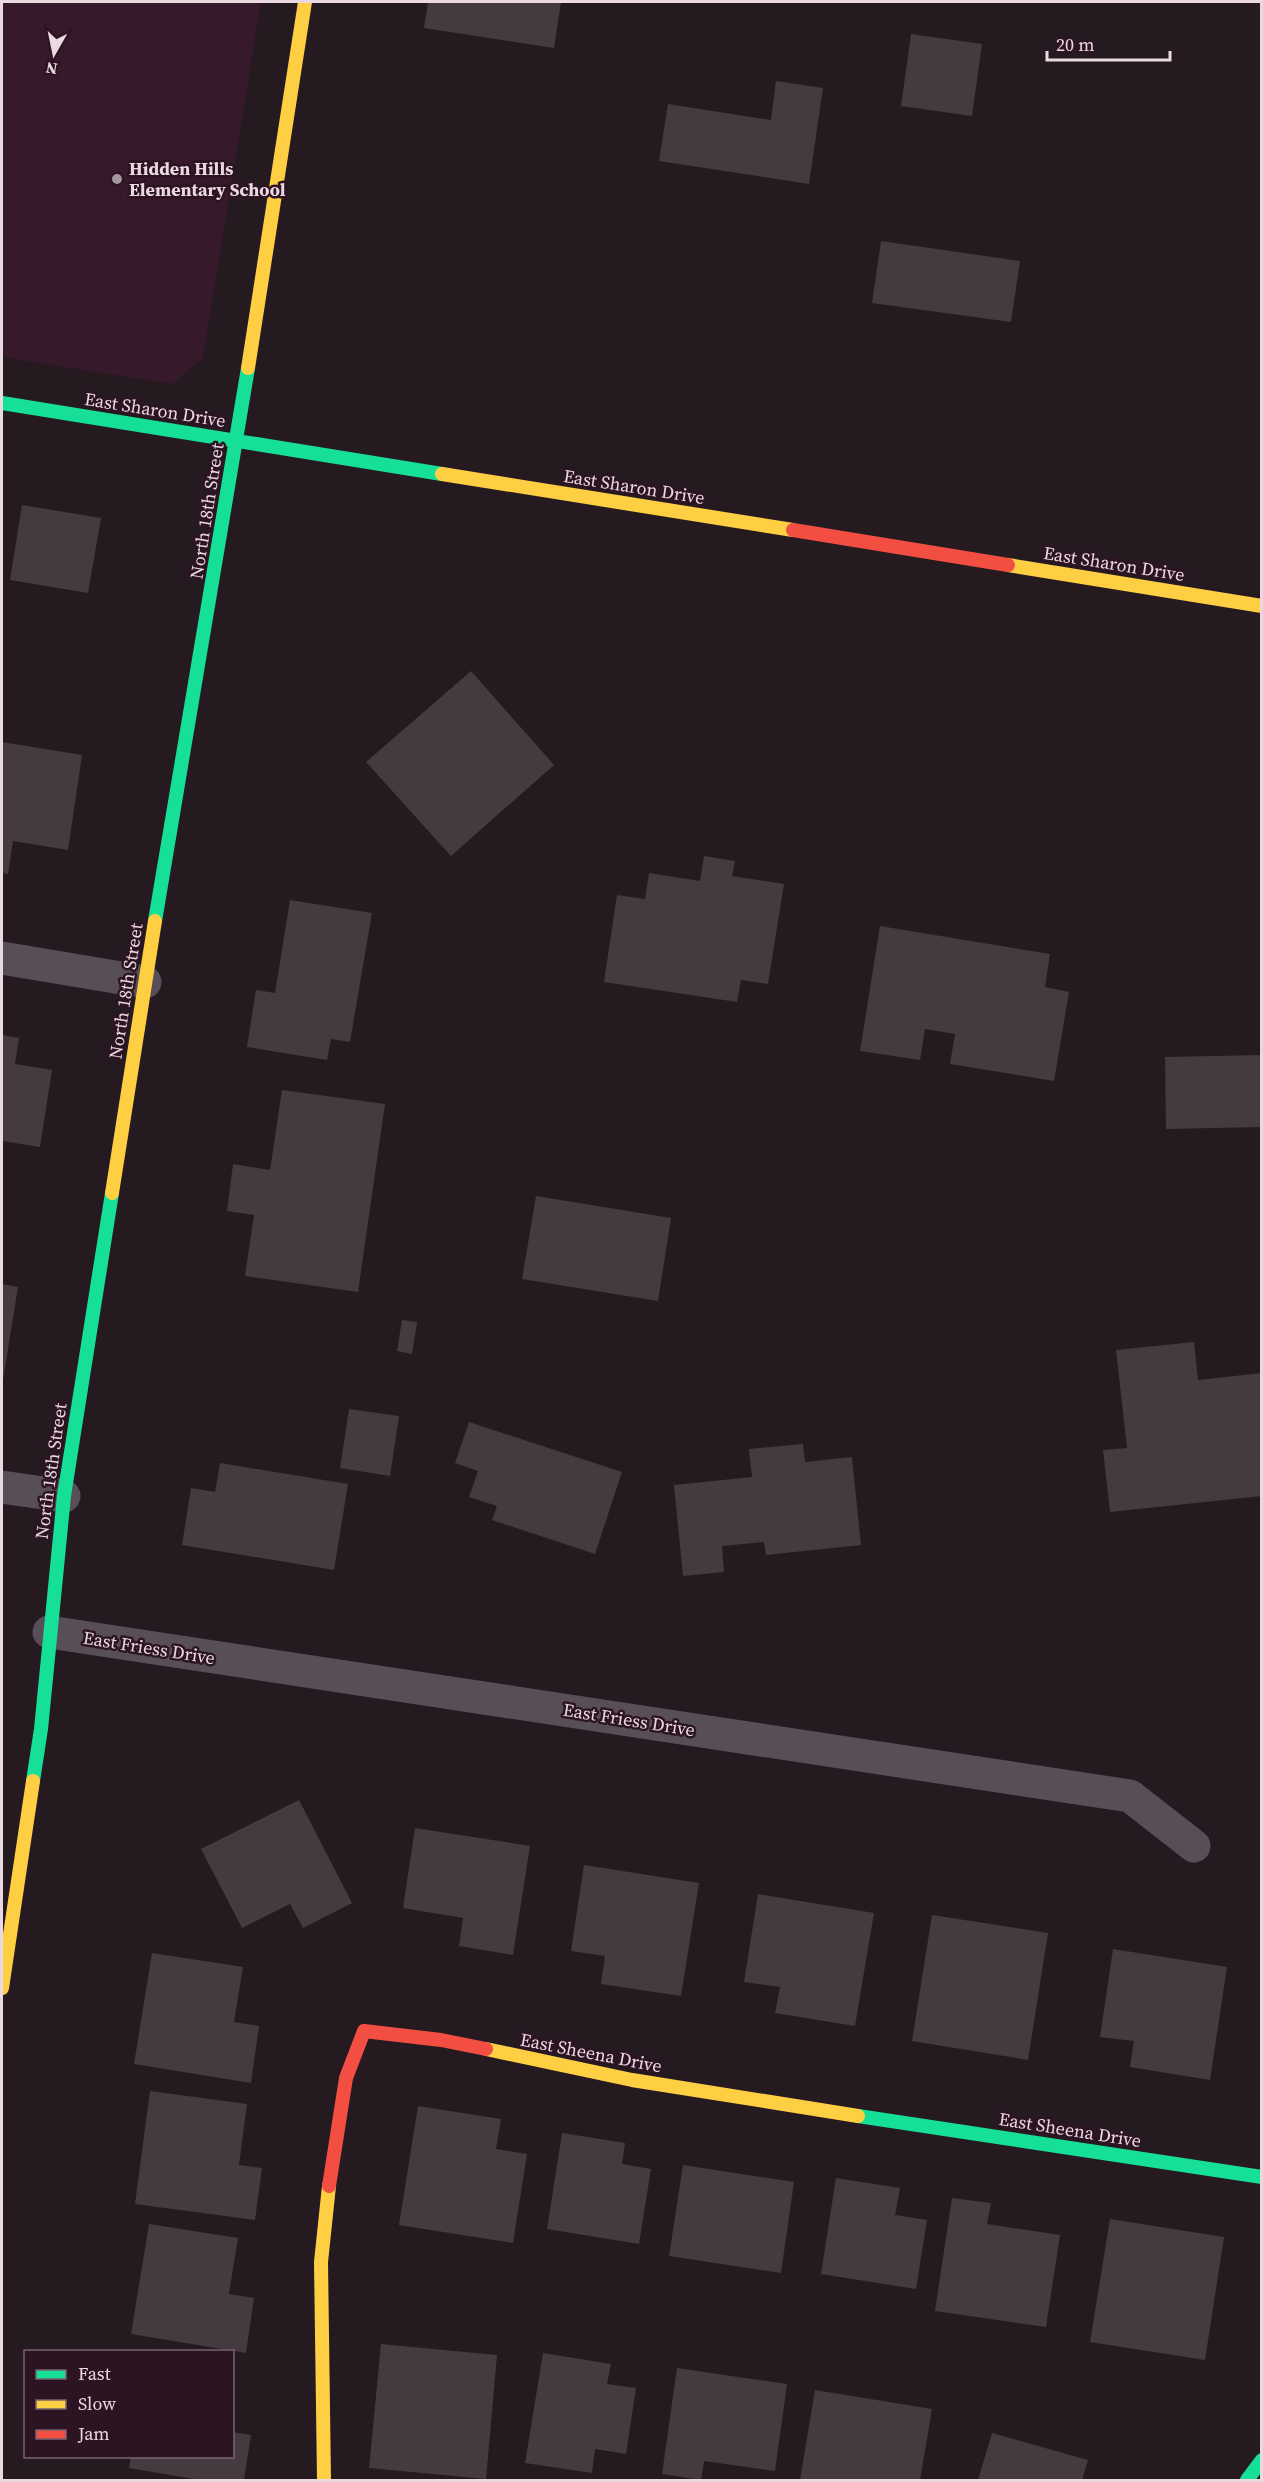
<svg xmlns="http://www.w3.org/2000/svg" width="1263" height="2482" font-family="'Source Serif 4',serif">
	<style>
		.built { fill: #36192a }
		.building { fill: #453a3f }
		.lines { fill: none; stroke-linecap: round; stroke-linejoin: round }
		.street { stroke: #574e57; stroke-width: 33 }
		.fast { stroke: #16e098; stroke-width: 14 }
		.slow { stroke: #ffcf43; stroke-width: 14 }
		.jam { stroke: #f24e42; stroke-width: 14 }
		.poi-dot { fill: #a6969e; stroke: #2c1422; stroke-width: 2 }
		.labels { text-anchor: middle; stroke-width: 5; stroke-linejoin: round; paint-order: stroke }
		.poi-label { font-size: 18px; font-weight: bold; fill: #ebd9e2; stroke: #2c1422; text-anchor: start }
		.street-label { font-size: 18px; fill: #ebd9e2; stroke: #2c1422 }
	</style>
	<rect width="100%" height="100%" fill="#261a21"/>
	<path class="built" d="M2 2H261L203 358 172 384 2 357Z"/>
	<path class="building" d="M428 2H561L554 48 424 28Z
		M911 34 982 44 972 116 901 106Z
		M776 81 823 88 809 184 659 161 668 104 771 120Z
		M881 241 1020 261 1011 322 872 303Z
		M22 505 101 518 88 593 10 580Z
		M471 671 554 765 451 856 366 762Z
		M2 742 82 755 68 850 13 841 8 874 2 873Z
		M704 856 735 861 732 876 784 884 768 984 741 980 737 1002 604 982 617 895 645 899 649 873 700 881Z
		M290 900 372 913 350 1042 331 1039 327 1060 247 1047 256 990 275 993Z
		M880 926 1050 954 1045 987 1069 992 1054 1081 950 1064 955 1034 925 1029 920 1060 860 1051Z
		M2 1035 19 1038 15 1064 52 1070 40 1147 2 1141Z
		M1262 1055V1127L1166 1129 1165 1057Z
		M282 1090 385 1104 358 1292 245 1276 254 1215 227 1211 233 1164 270 1170Z
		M536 1196 671 1218 658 1301 522 1279Z
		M2 1284 18 1287 3 1380H2Z
		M402 1320 417 1322 412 1354 397 1351Z
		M1194 1342 1198 1380 1262 1373V1496L1110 1512 1103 1450 1127 1448 1116 1350Z
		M349 1409 399 1416 390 1476 340 1468Z
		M469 1422 622 1472 595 1554 492 1520 497 1506 469 1497 478 1471 455 1463Z
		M803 1444 805 1462 852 1457 861 1545 766 1555 764 1542 722 1546 724 1572 683 1576 674 1485 752 1477 749 1449Z
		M220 1463 348 1484 334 1570 182 1545 191 1488 215 1492Z
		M299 1800 352 1903 303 1928 290 1904 242 1928 201 1849Z
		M415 1828 530 1846 513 1955 459 1946 463 1918 403 1908Z
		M584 1865 699 1883 681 1996 601 1984 605 1956 571 1951Z
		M758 1894 874 1913 855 2026 775 2013 780 1987 744 1982Z
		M932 1915 1048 1933 1028 2060 912 2041Z
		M1113 1949 1227 1967 1210 2080 1130 2067 1134 2041 1100 2037Z
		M152 1953 243 1967 234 2022 259 2026 251 2083 134 2064Z
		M150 2091 247 2104 239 2165 262 2168 255 2220 135 2204Z
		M418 2106 501 2119 496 2149 527 2154 513 2243 399 2225Z
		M562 2133 625 2143 622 2164 651 2169 639 2244 547 2229Z
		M683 2165 794 2182 781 2273 669 2256Z
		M836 2178 900 2188 895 2215 927 2220 916 2289 821 2274Z
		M952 2198 991 2203 987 2224 1060 2235 1046 2327 935 2311Z
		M1110 2219 1224 2237 1205 2360 1090 2342Z
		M149 2224 238 2238 229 2294 254 2298 246 2353 131 2334Z
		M381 2344 497 2355 486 2479 369 2468Z
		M543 2353 611 2364 607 2384 636 2388 626 2454 595 2449 592 2473 525 2463Z
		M677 2368 787 2384 775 2471 704 2461 701 2480 662 2474Z
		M815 2390 932 2409 920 2480H800Z
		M232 2432 251 2435 244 2480H200L129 2468 131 2456H232Z
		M992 2433 1088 2460 1082 2480H978Z"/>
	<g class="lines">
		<path class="street" d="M2 958 145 982
			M2 1487 64 1496
			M49 1632 1130 1796 1194 1846"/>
		<path class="fast" d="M2 403 442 474
			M155 921 248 368
			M33 1781 41 1729 64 1496 112 1193
			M858 2116 1262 2177
			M1247 2480 1262 2460"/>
		<path class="slow" d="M248 368 305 2
			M442 474 793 530
			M1008 565 1262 606
			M112 1193 155 921
			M2 1988 33 1781
			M486 2049 632 2080 858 2116
			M324 2480 321 2262 329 2186"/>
		<path class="jam" d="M793 530 1008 565
			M329 2186 346 2078 364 2031 441 2040 486 2049"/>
	</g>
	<circle class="poi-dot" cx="117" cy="179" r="6"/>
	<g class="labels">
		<g class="poi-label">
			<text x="129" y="175">Hidden Hills<tspan x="129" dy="21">Elementary School</tspan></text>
		</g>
		<g class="street-label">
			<text transform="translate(155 410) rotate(9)" y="6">East Sharon Drive</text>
			<text transform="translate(634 487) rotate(9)" y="6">East Sharon Drive</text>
			<text transform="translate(207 511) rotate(-81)" y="6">North 18th Street</text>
			<text transform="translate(1114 564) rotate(9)" y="6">East Sharon Drive</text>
			<text transform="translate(126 991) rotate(-81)" y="6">North 18th Street</text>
			<text transform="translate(51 1471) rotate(-82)" y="6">North 18th Street</text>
			<text transform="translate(149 1648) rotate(9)" y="6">East Friess Drive</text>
			<text transform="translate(629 1720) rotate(9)" y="6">East Friess Drive</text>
			<text transform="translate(591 2053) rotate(11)" y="6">East Sheena Drive</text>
			<text transform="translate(1070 2130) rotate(9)" y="6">East Sheena Drive</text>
		</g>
	</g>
	<rect width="1263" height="2482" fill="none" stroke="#ebd9e2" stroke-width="6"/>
	<rect x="24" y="2350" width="210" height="108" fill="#2c1422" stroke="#78636f" stroke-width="1.5"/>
	<rect x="36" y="2370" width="30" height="9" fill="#16e098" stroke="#78636f" stroke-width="1.5"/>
	<text x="78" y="2380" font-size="18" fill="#ebd9e2">Fast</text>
	<rect x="36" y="2400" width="30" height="9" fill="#ffcf43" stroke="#78636f" stroke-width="1.5"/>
	<text x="78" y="2410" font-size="18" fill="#ebd9e2">Slow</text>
	<rect x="36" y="2430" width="30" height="9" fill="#f24e42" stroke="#78636f" stroke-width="1.5"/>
	<text x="78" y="2440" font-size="18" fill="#ebd9e2">Jam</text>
	<g transform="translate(54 54) rotate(189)" stroke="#2c1422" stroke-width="4.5" paint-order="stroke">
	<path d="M0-4.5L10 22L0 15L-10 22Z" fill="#ebd9e2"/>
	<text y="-9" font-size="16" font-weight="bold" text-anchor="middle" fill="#ebd9e2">N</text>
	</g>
	<path d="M1047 51v9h123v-9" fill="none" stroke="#ebd9e2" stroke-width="3"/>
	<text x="1056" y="51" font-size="18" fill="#ebd9e2" stroke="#2c1422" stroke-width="4.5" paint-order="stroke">20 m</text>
</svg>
